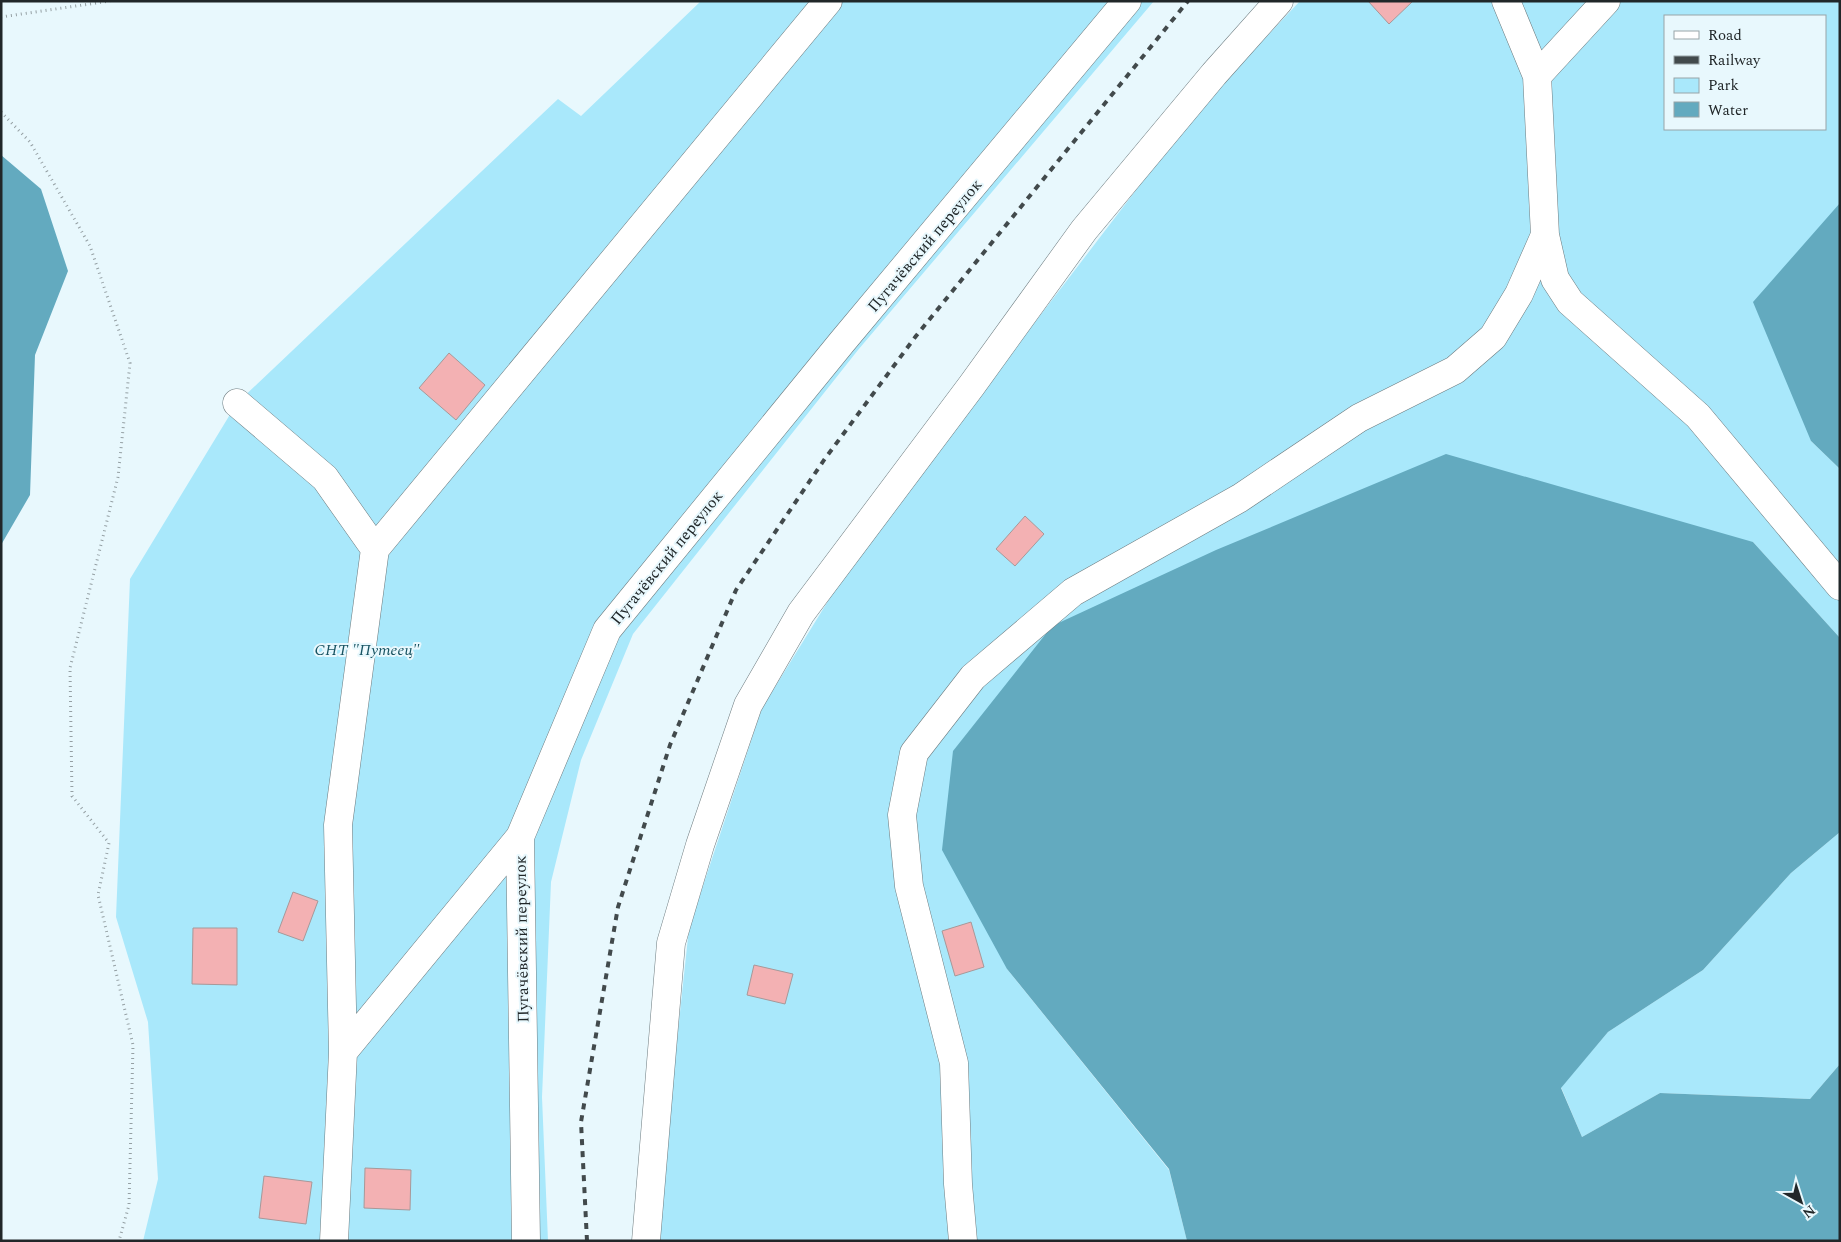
<svg xmlns="http://www.w3.org/2000/svg" width="1841" height="1242" font-family="Spectral,serif">
	<style>
		.green { fill: #a9e8fb; fill-rule: evenodd }
		.water { fill: #63aabf }
		.building { fill: #f3b1b3; stroke: #a79899 }
		.lines { fill: none; stroke-linecap: round; stroke-linejoin: round }
		.minor-casing { stroke: #6d7b7f; stroke-width: 29 }
		.path { stroke: #95a0a4; stroke-width: 3; stroke-dasharray: 1 4; stroke-linecap: butt }
		.minor { stroke: #fff; stroke-width: 28 }
		.rail { stroke: #424a4c; stroke-width: 4; stroke-dasharray: 6 6; stroke-linecap: butt }
		.labels { text-anchor: middle; stroke-width: 4; stroke-linejoin: round; paint-order: stroke }
		.street-label { font-size: 16px; fill: #212729; stroke: #e8f8fd }
		.park-label { font-size: 16px; font-style: italic; fill: #175362; stroke: #e8f8fd }
	</style>
	<rect width="100%" height="100%" fill="#e8f8fd"/>
	<path class="green" d="M701 1H1154L858 350 633 634 581 760 551 882 542 1097 548 1241H143L158 1179 148 1022 116 917 130 579 237 403 558 99 581 116Z
		M1300 1H1840V203L1811 441 1840 469V638L1753 542 1007 969 1169 1170 1187 1241H659L657 1228 689 928 762 708 854 559 1195 113ZM1665 16H1825V129H1665Z
		M1840 832V1064L1810 1099 1660 1093 1582 1137 1561 1087 1608 1032 1703 970 1791 873Z"/>
	<path class="water" d="M1 155 41 189 68 271 35 355 30 495 1 545Z
		M1840 203V469L1811 441 1753 302Z
		M1446 454 1753 542 1840 638V832L1791 873 1703 970 1608 1032 1561 1088 1582 1137 1660 1093 1810 1099 1840 1064V1241H1187L1169 1169 1007 969 942 850 953 751 1052 626 1216 550Z"/>
	<path class="building" d="M1368 1H1413L1389 24Z
		M449 353 485 385 456 420 419 388Z
		M1025 516 1044 534 1015 566 996 549Z
		M293 892 318 901 303 941 278 932Z
		M971 922 984 967 955 976 942 931Z
		M193 928H237V985L192 984Z
		M754 965 793 974 785 1004 747 995Z
		M365 1168 411 1170 410 1210 364 1208Z
		M264 1176 312 1182 306 1224 259 1218Z"/>
	<g class="lines">
		<defs>
			<path id="minor" d="M1506 1 1537 76 1545 235 1555 279 1570 302 1698 416 1840 586
				M1537 76 1606 1
				M237 403 325 478 375 549
				M343 1052 520 837
				M334 1241 343 1052 338 825 375 549 828 1
				M526 1241 520 837 607 630 842 342 1127 1
				M646 1241 671 943 700 845 748 705 801 613 972 385 1084 230 1214 74 1279 1
				M963 1241 958 1184 954 1063 909 886 902 815 914 753 973 677 1073 592 1240 498 1359 418 1455 370 1493 337 1519 294 1545 235"/>
		</defs>
		<use href="#minor" class="minor-casing"/>
		<path class="path" d="M1 17 110 1
			M1 112 30 142 90 246 130 363 118 477 70 668 72 796 109 843 98 895 133 1045 129 1205 119 1241"/>
		<use href="#minor" class="minor"/>
		<path class="rail" d="M587 1241 581 1122 618 907 670 745 736 590 824 460 916 336 1188 1"/>
	</g>
	<g class="labels">
		<g class="street-label">
			<text transform="translate(924 245) rotate(-50)" y="6">Пугачёвский переулок</text>
			<text transform="translate(666 557) rotate(-51)" y="6">Пугачёвский переулок</text>
			<text transform="translate(521 939) rotate(-91)" y="6">Пугачёвский переулок</text>
		</g>
		<g class="park-label">
			<text x="367" y="655">СНТ "Путеец"</text>
		</g>
	</g>
	<rect width="1841" height="1242" fill="none" stroke="#212729" stroke-width="5"/>
	<rect x="1664" y="15" width="162" height="115" fill="#e8f8fd" stroke="#98a4a8"/>
	<rect x="1674" y="31" width="25" height="8" fill="#ffffff" stroke="#98a4a8"/>
	<text x="1708" y="40" font-size="15" fill="#212729">Road</text>
	<rect x="1674" y="56" width="25" height="8" fill="#424a4c" stroke="#98a4a8"/>
	<text x="1708" y="65" font-size="15" fill="#212729">Railway</text>
	<rect x="1674" y="78" width="25" height="15" fill="#a9e8fb" stroke="#98a4a8"/>
	<text x="1708" y="90" font-size="15" fill="#212729">Park</text>
	<rect x="1674" y="102" width="25" height="15" fill="#63aabf" stroke="#98a4a8"/>
	<text x="1708" y="115" font-size="15" fill="#212729">Water</text>
	<g transform="translate(1801 1202) rotate(141)" stroke="#e8f8fd" stroke-width="4" paint-order="stroke">
	<path d="M0-4L9 19L0 12L-9 19Z" fill="#212729"/>
	<text y="-8" font-size="14" font-weight="bold" text-anchor="middle" fill="#212729">N</text>
	</g>
</svg>
